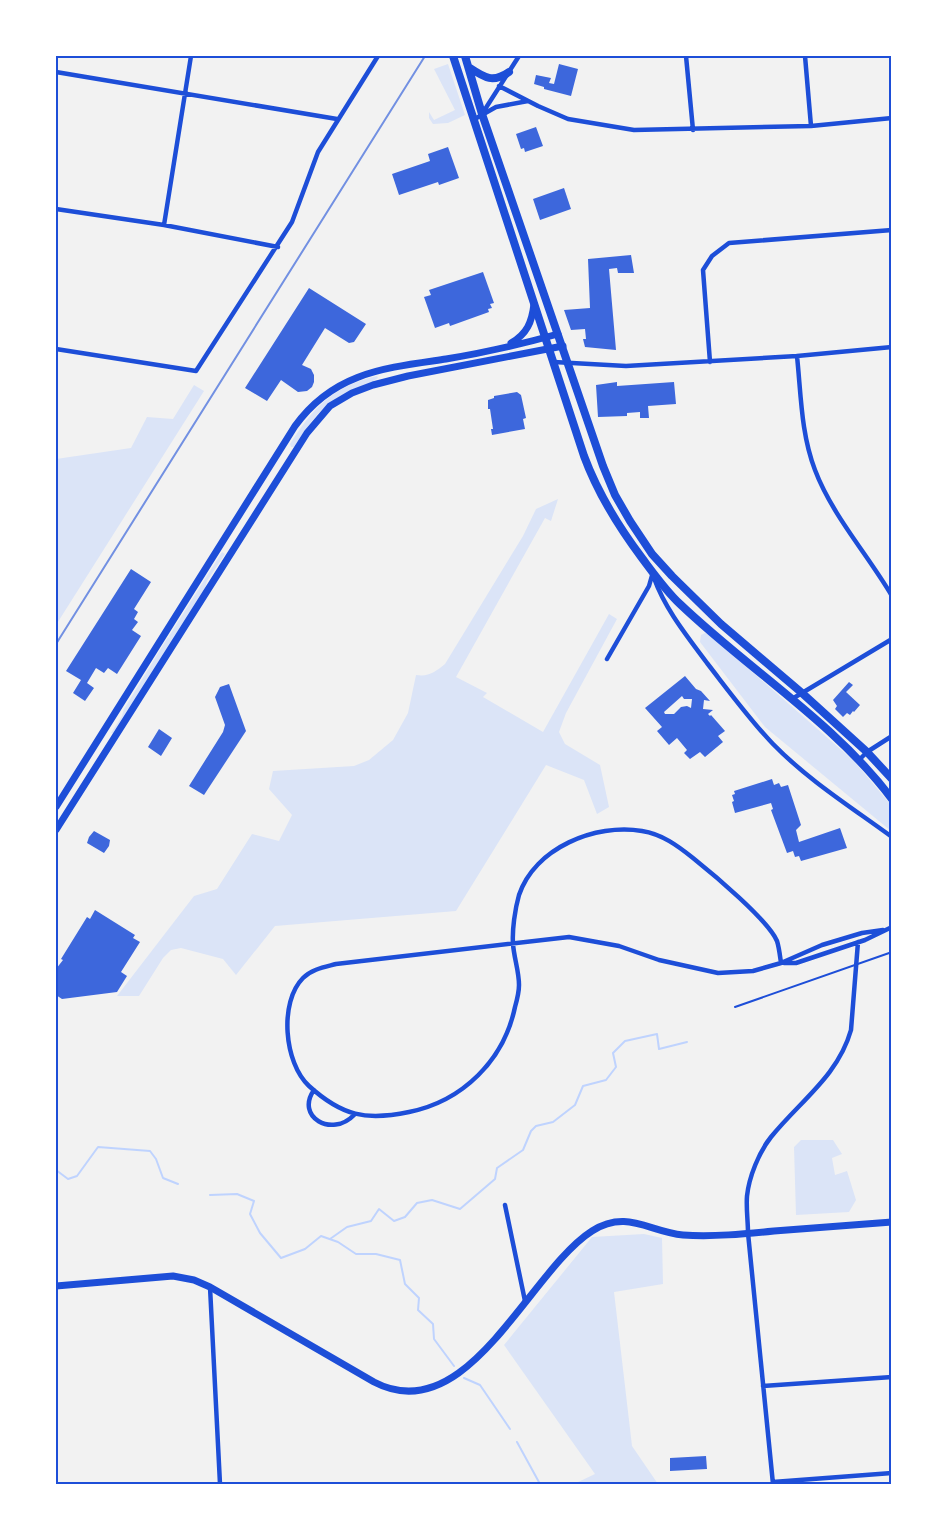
<svg xmlns="http://www.w3.org/2000/svg" width="947" height="1540" font-family="Figtree,sans-serif">
	<style>
		.green { fill: #dbe4f7 }
		.lines { fill: none; stroke-linecap: round; stroke-linejoin: round }
		.stream { stroke: #bfd3fe; stroke-width: 2 }
		.building { fill: #3d67dc; fill-rule: evenodd }
		.service { stroke: #1d4ed8; stroke-width: 2 }
		.minor { stroke: #1d4ed8; stroke-width: 4.5 }
		.secondary { stroke: #1d4ed8; stroke-width: 7 }
		.trunk { stroke: #1d4ed8; stroke-width: 8 }
		.rail { stroke: #7290e2; stroke-width: 2 }
		.neatline { fill: none; stroke: #1d4ed8; stroke-width: 2 }
	</style>
	<rect width="100%" height="100%" fill="#f2f2f2"/>
	<path class="green" d="M448 64 465 115 448 123 433 124 429 118V112L434 120 455 110 434 69Z
		M377 376 378 378C364 387 348 391 334 400 317 411 305 430 294 447H291L290 444C313 408 333 386 377 376Z
		M194 385 204 391 56 625V459L131 448 147 417 173 419Z
		M558 499 551 521 545 518 456 677 487 693 483 697 543 732 609 614 617 619 566 713 559 732 565 744 600 765 609 807 597 814 584 780 546 765 456 911 275 926 236 975 223 959 181 948 171 950 163 958 139 996H117L194 896 217 889 252 834 279 841 292 815 269 789 273 771 354 766 369 760 393 740 408 713 416 675C429 677 435 672 445 664L523 536 536 509Z
		M222 552 225 554 207 581 204 592 173 640 170 639 169 636Z
		M705 633 709 634 854 761 891 805V831L765 727 700 642 701 635Z
		M168 637 173 641 114 734 111 733 122 716 124 709Z
		M801 1140H833L842 1154 832 1158 835 1175 847 1171 856 1200 849 1212 796 1215 794 1147Z
		M644 1234 662 1238 663 1284 614 1292 632 1446 658 1484H574L595 1474 504 1345 592 1237Z"/>
	<g class="lines">
		<path class="stream" d="M56 1170 68 1179 77 1176 98 1147 150 1151 156 1159 163 1178 178 1184
			M210 1195 237 1194 254 1201 250 1214 260 1233 281 1258 305 1249 321 1236 338 1242 356 1254H376L400 1260 405 1284 419 1298 418 1310 433 1324 434 1339 454 1366
			M330 1239 347 1227 371 1221 379 1209 394 1221 405 1217 417 1203 432 1200 460 1209 495 1179 497 1168 523 1150 531 1131 536 1126 553 1122 575 1105 583 1086 606 1080 616 1067 613 1053 625 1041 657 1034 659 1049 687 1042
			M464 1378 480 1385 510 1429
			M517 1442 540 1484"/>
	</g>
	<path class="building" d="M559 64 578 69 571 96 544 89V87L534 84 536 75 551 78 549 83 554 84Z
		M536 127 543 146 525 152 524 148 521 149 516 134Z
		M448 147 459 178 439 185 438 182 399 195 392 174 430 161 428 154Z
		M564 188 571 209 540 220 533 199Z
		M631 255 634 273H618L617 268 609 269 616 350 585 347 583 339H586L585 329 571 330 564 310 590 308 588 259Z
		M483 272 494 303 490 304 492 308 488 309 489 312 450 326 449 323 435 328 424 297 431 295 429 290Z
		M309 288 366 324 354 342 349 343 325 328 302 365 311 369 314 375V382L312 387 307 391 298 392 281 380 267 401 245 388Z
		M617 382V386L674 382 676 404 648 406 649 418H640V412L627 413V416L598 417 596 385Z
		M517 392 521 395 526 418 523 419 525 429 492 435 491 429H493L490 409H488V400L494 398V396Z
		M131 569 151 582 134 609 138 612 134 619 138 622 132 630 141 636 117 674 108 668 104 673 96 668 87 683 94 688 85 701 73 693 81 680 66 671Z
		M685 676 696 689 701 691 710 701 704 700 703 709 713 710 708 714 710 716 711 715 725 731 718 736 723 742 705 757 700 752 690 759 684 753 687 750 677 738 669 745 657 731 662 727 645 708ZM682 696 684 699H692L691 708 687 706 681 707 674 714H665L664 712Z
		M849 682 853 685 846 692 860 705 854 712 853 711 850 715 847 713 843 717 835 709 837 706 833 700Z
		M229 684 246 731 204 795 189 786 223 732 225 725 215 697 220 687Z
		M159 729 172 738 161 756 148 747Z
		M772 779 774 785 779 783 781 787 788 785 801 825 796 830 799 842 840 828 847 848 801 861 799 856 795 857 793 851 787 853 771 810 773 809 771 803 735 813 732 802 734 801 732 795 735 794 734 791Z
		M94 831 110 840 109 846 104 853 87 843 89 837Z
		M95 910 135 935 133 938 140 942 121 972 127 976 117 992 62 999 56 995V969L63 960 61 959 87 917 90 919Z
		M706 1456 707 1469 670 1471V1458Z"/>
	<g class="lines">
		<path class="service" d="M735 1007 892 952"/>
		<path class="minor" d="M686 56 693 130
			M805 56 811 126
			M56 72 337 119
			M499 86 538 106 568 119 634 130 811 126 892 118
			M482 114 519 56
			M473 120 496 107 528 101
			M56 209 164 225 278 247
			M164 225 191 56
			M56 349 196 371 292 222 318 152 378 56
			M797 356C801 394 801 434 815 470 832 515 868 555 892 596
			M554 362 626 366 797 356 892 347
			M710 362 703 270 712 256 729 243 892 230
			M654 578C665 609 687 636 707 663 728 690 749 719 773 744 808 780 851 807 892 837
			M607 659 649 586 653 572
			M792 699 892 639
			M859 760 867 752 892 736
			M781 963C780 956 779 947 777 941 768 920 713 874 693 858 678 846 662 834 642 831 595 823 535 848 519 895 515 909 512 930 513 944 514 958 519 971 519 985 519 992 517 1000 515 1007 504 1060 463 1101 409 1112 366 1121 342 1116 309 1086 284 1063 279 1002 303 978 312 969 325 967 336 964L569 937 619 946 659 960 718 973 753 971 781 963 822 945 862 933 883 930
			M784 963H796L865 940 892 927
			M314 1090C295 1117 332 1138 354 1115
			M505 1205 525 1301
			M210 1287 220 1484
			M763 1386 892 1377
			M773 1482 892 1473
			M773 1484 748 1233C748 1221 746 1208 747 1196 749 1177 759 1152 771 1137 800 1101 838 1076 851 1030L858 942"/>
		<path class="secondary" d="M511 343C527 334 532 322 534 304
			M56 807 295 426C334 372 385 368 446 359 483 353 522 344 558 334
			M56 830 307 433 330 406 352 393 373 385 408 376 563 346
			M56 1286 173 1276 194 1280 210 1287 374 1382C467 1431 529 1271 592 1231 627 1209 649 1232 683 1235 713 1237 744 1234 774 1231 813 1228 852 1225 892 1222"/>
		<path class="trunk" d="M453 56 584 456C598 494 618 526 642 558 654 574 666 591 680 604 749 670 834 722 892 799
			M465 56 482 114 603 466 615 495 630 521 652 554 672 576 721 624 802 693 867 752 892 779
			M470 68C485 78 493 83 509 72"/>
		<path class="rail" d="M56 644 425 56"/>
	</g>
	<rect width="947" height="1540" fill="none" stroke="#ffffff" stroke-width="114"/>
	<rect x="57" y="57" width="833" height="1426" class="neatline"/>
</svg>
